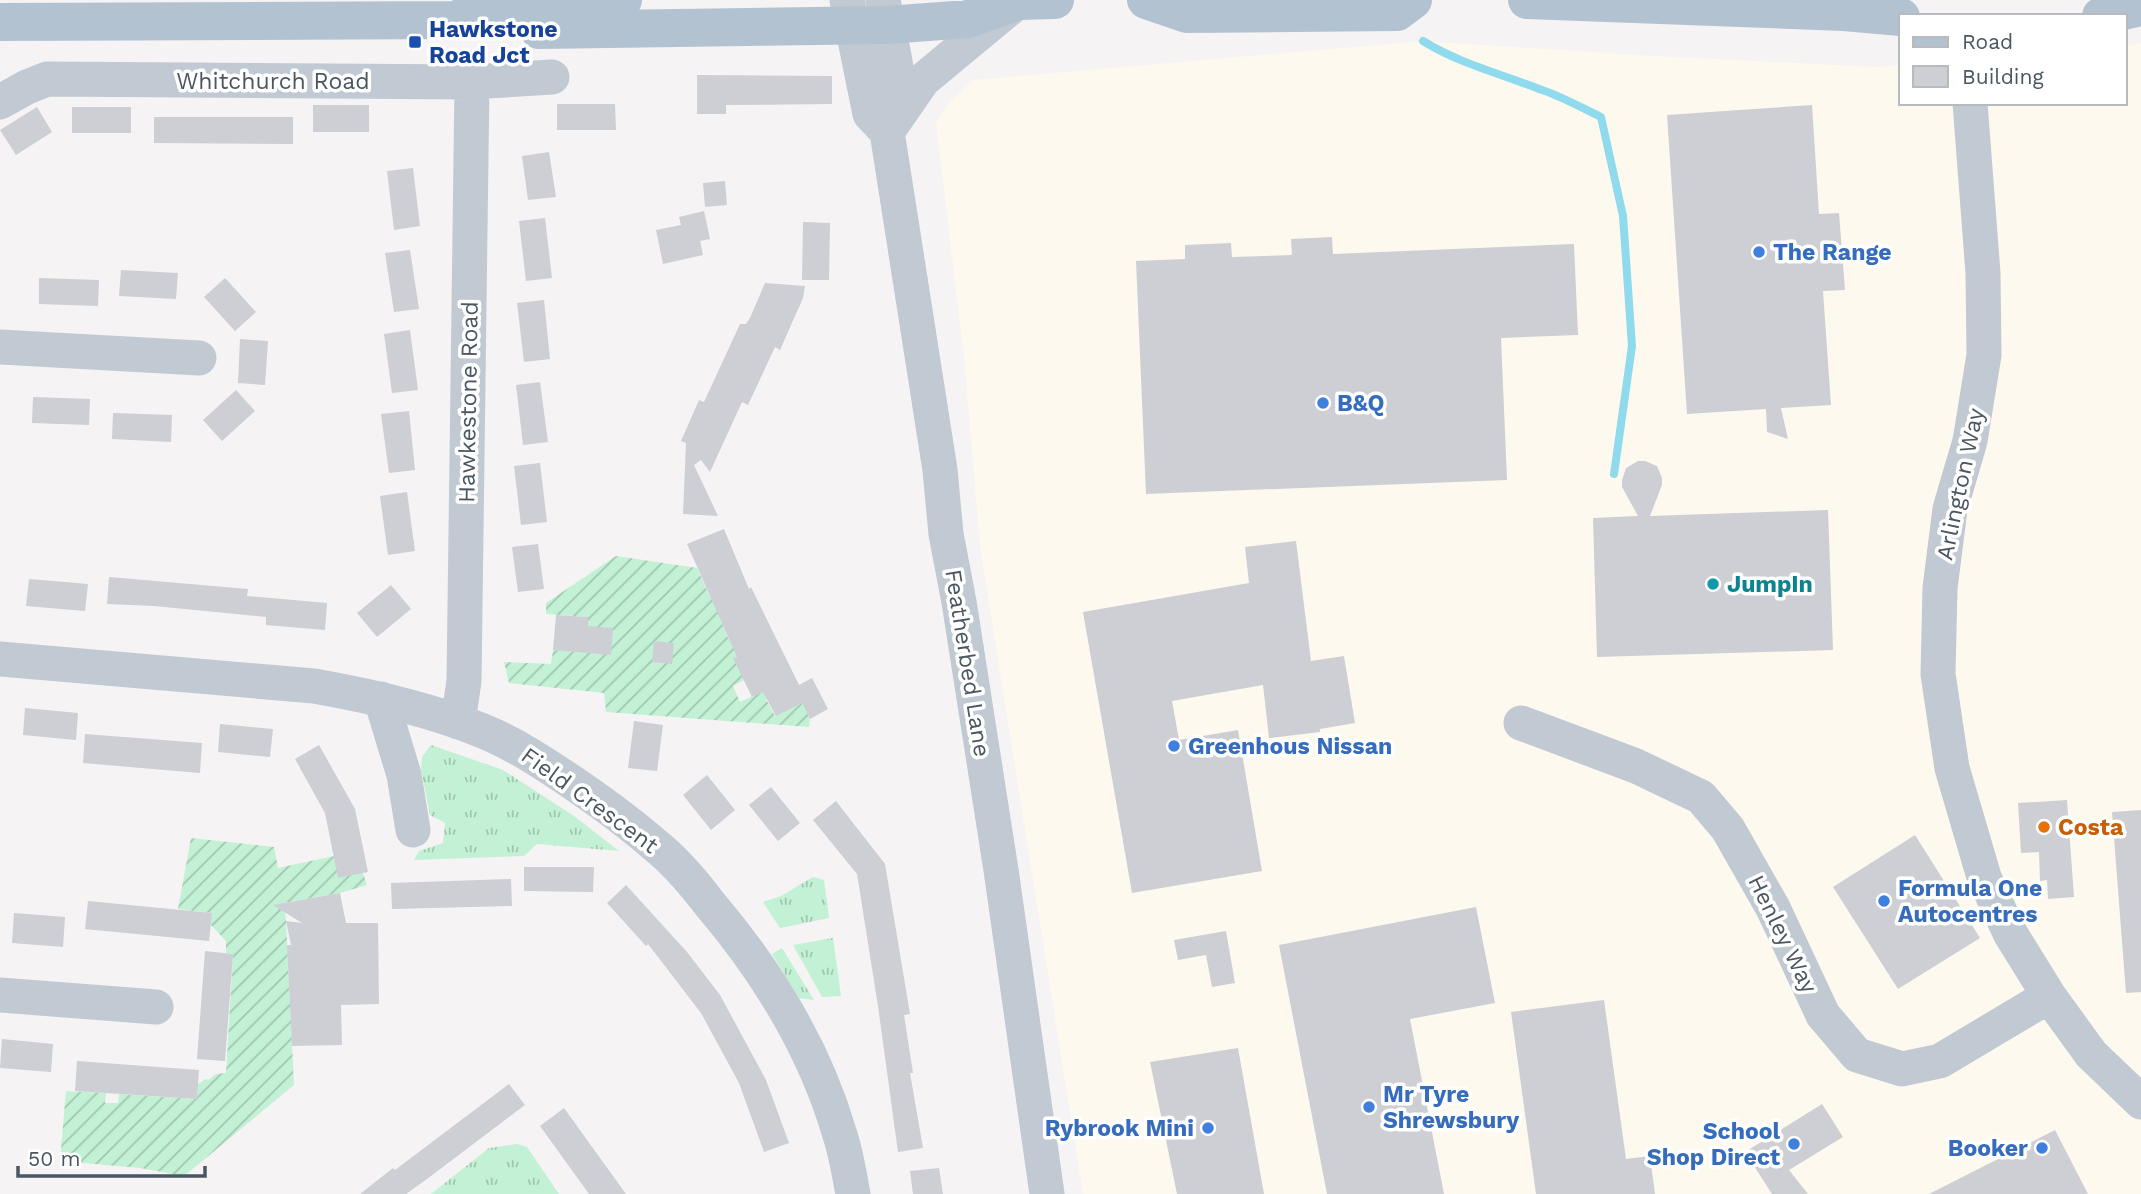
<svg xmlns="http://www.w3.org/2000/svg" width="2141" height="1194" font-family="'Work Sans',sans-serif">
	<style>
		.commercial { fill: #fdf9ef }
		.grass { fill: url(#grass-tufts) }
		.garden { fill: url(#garden-furrows) }
		.lines { fill: none; stroke-linecap: round; stroke-linejoin: round }
		.stream { stroke: #90daee; stroke-width: 8 }
		.building { fill: #cdcfd5 }
		.minor { stroke: #c1cad2; stroke-width: 35 }
		.major { stroke: #b3c2d1; stroke-width: 38 }
		.transit-dot { fill: #1a4fb4; stroke: #fff; stroke-width: 2.5 }
		.shop-dot { fill: #3f7fe0; stroke: #fff; stroke-width: 2.5 }
		.culture-dot { fill: #0f9aa8; stroke: #fff; stroke-width: 2.5 }
		.food-dot { fill: #e8710a; stroke: #fff; stroke-width: 2.5 }
		.labels { text-anchor: middle; stroke-width: 7; stroke-linejoin: round; paint-order: stroke }
		.transit-label { font-size: 23px; font-weight: bold; fill: #164399; stroke: #fff; text-anchor: start }
		.street-label { font-size: 23px; fill: #4a5661; stroke: #fff }
		.shop-label { font-size: 23px; font-weight: bold; fill: #366cbe; stroke: #fff; text-anchor: start }
		.culture-label { font-size: 23px; font-weight: bold; fill: #0d838f; stroke: #fff; text-anchor: start }
		.food-label { font-size: 23px; font-weight: bold; fill: #c56008; stroke: #fff; text-anchor: start }
	</style>
	<defs>
		<pattern id="grass-tufts" width="24" height="20" patternUnits="userSpaceOnUse" patternTransform="scale(1.75)"><rect width="24" height="20" fill="#c3f1d5"/><path d="M3 7l-1-3M5 7V3M7 7l1-3M15 17l-1-3M17 17v-4M19 17l1-3" fill="none" stroke="#a0c6b0"/></pattern>
		<pattern id="garden-furrows" width="10" height="10" patternUnits="userSpaceOnUse" patternTransform="scale(1.75)"><rect width="10" height="10" fill="#c3f1d5"/><path d="M-1 1l2-2M0 10L10 0M9 11l2-2" fill="none" stroke="#a0c6b0"/></pattern>
	</defs>
	<rect width="100%" height="100%" fill="#f5f3f3"/>
	<path class="commercial" d="M1423 41 1654 56 1877 67 1901 65V103H2125V46L2141 43V1194H1083L980 546 964 357 936 123 949 103 973 80Z"/>
	<path class="grass" d="M431 745 503 770 574 816 619 851 537 844 524 856 414 860 419 851 443 843 445 823 430 815 421 770 422 757Z
		M813 877 824 880 829 918 780 928 763 902 781 896Z
		M833 938 841 996 822 997 793 945Z
		M782 948 814 1000 799 998 772 954Z
		M517 1144 527 1147 559 1194H431L489 1148Z"/>
	<path class="garden" d="M616 556 697 568 711 599 727 594 737 616 722 623 728 638 750 651 734 659 744 680 733 686 740 702 770 688 773 694 766 699 775 716 802 703 810 719 809 727 606 712 604 693 509 683 504 662 551 664 553 650 611 654 588 626V617L546 614V603Z
		M191 838 274 847 278 868 334 856 363 873 367 885 340 893 284 903 286 921 294 1085 184 1176 140 1168 60 1161 66 1091 106 1093 105 1103H118L119 1094 197 1099 198 1084 206 1079 208 1080 216 1074 226 1073 233 954 226 953V941L211 925V913L178 909Z"/>
	<g class="lines">
		<path class="stream" d="M1423 41C1460 64 1502 74 1542 90 1563 97 1582 108 1601 117L1623 216 1632 346 1614 474"/>
	</g>
	<path class="building" d="M697 75 832 76V104L726 105V114H697Z
		M557 104H615L616 130H557Z
		M313 105H369V132H313Z
		M1812 105 1819 214 1839 213 1845 290 1823 291 1831 405 1781 408 1788 439 1767 432 1766 409 1687 414 1667 115Z
		M37 107 52 132 16 155 0 130Z
		M72 107H131V133H72Z
		M154 117H293V144L154 143Z
		M549 152 556 197 528 200 522 156Z
		M413 168 420 226 394 230 387 171Z
		M725 181 727 205 705 207 703 183Z
		M704 211 710 239 700 241 703 255 663 264 656 230 681 225 679 217Z
		M545 218 552 278 526 281 519 221Z
		M803 222 830 223 829 280H802Z
		M1332 237 1333 254 1574 244 1578 335 1501 338 1507 480 1146 494 1136 261 1185 259V245L1231 243 1232 257 1292 255 1291 239Z
		M410 250 419 309 394 312 385 253Z
		M121 270 178 273 176 299 119 296Z
		M39 278 99 280 98 306 39 304Z
		M225 278 256 312 235 331 204 297Z
		M765 283 805 286 803 298 780 350 775 347 748 405 742 402 710 472 701 460 694 465 718 516 683 514 686 443 681 441 699 400 704 402 740 324H746L750 318Z
		M544 300 550 359 524 362 517 303Z
		M410 330 418 390 392 393 384 334Z
		M240 339 268 341 265 385 238 383Z
		M540 382 548 442 523 445 516 385Z
		M236 390 255 411 222 441 203 420Z
		M33 397 90 399 89 425 32 423Z
		M409 411 415 470 389 473 381 414Z
		M113 413 172 415 171 442 112 439Z
		M1638 461H1645L1657 466 1662 478V485L1650 516 1828 510 1833 650 1597 657 1593 518 1638 516 1622 487V480L1626 468Z
		M540 463 547 522 521 525 514 466Z
		M407 492 415 551 388 555 380 496Z
		M724 529 749 589 751 587 799 685 812 678 828 709 810 719 802 703 776 716 763 692 752 697 733 658 737 657 687 544Z
		M1296 541 1311 661 1344 656 1355 723 1320 729V732L1269 738 1263 685 1172 701 1179 740 1238 730 1262 871 1132 893 1083 612 1249 583 1245 547Z
		M538 544 544 589 518 592 512 547Z
		M109 577 248 589 247 596 327 603 325 630 266 625V617L154 606 107 604Z
		M29 579 88 584 85 611 26 606Z
		M391 585 411 609 377 637 357 613Z
		M556 615 588 617V626L613 628 611 655 553 650Z
		M654 641 674 643 672 664 652 662Z
		M25 708 78 713 76 740 23 735Z
		M634 721 663 725 657 771 628 768Z
		M220 724 273 729 270 757 218 752Z
		M85 734 202 743 200 773 83 763Z
		M319 745 355 809 368 872 338 878 325 813 295 759Z
		M707 775 735 810 711 830 683 795Z
		M771 787 800 823 778 841 749 805Z
		M2067 800 2074 897 2048 899 2047 880 2040 881 2039 852 2021 853 2018 803Z
		M836 801 885 864 910 1014 904 1015 913 1073H910L923 1148 898 1152 878 1006 857 874 813 820Z
		M2141 810V992L2126 993 2112 812Z
		M1915 835 1980 938 1898 989 1833 887Z
		M524 867H594L593 892 524 891Z
		M511 879 512 906 392 909 391 883Z
		M626 885 687 952 720 995 766 1080 789 1143 764 1152 739 1083 701 1013 648 944 646 946 607 903Z
		M340 893 346 923H378L379 1004 341 1005 342 1045 292 1046 287 945H291L286 921 302 923 273 905Z
		M88 901 212 913 209 941 85 929Z
		M1476 907 1495 1003 1410 1019 1444 1194H1327L1279 945Z
		M14 913 65 917 63 947 12 943Z
		M1226 931 1235 983 1212 987 1206 955 1178 960 1174 940Z
		M205 951 233 954 225 1061 197 1059Z
		M1604 1000 1626 1159 1650 1156 1655 1194H1536L1511 1012Z
		M2 1039 53 1044 51 1072 0 1068Z
		M1238 1048 1264 1194H1177L1150 1062Z
		M77 1061 199 1070 197 1099 75 1091Z
		M509 1084 525 1105 427 1179 406 1194H360L393 1168 395 1170Z
		M1822 1104 1843 1137 1789 1170 1808 1194H1772L1745 1152Z
		M564 1108 626 1194H589L540 1126Z
		M2055 1130 2088 1194H1929Z
		M939 1168 943 1194H913L910 1171Z"/>
	<g class="lines">
		<path class="minor" d="M847 0 870 114 887 132
			M883 0 895 61 901 112
			M1010 8 923 80 887 132 940 470 946 534 959 602 1001 870 1047 1194
			M0 102 27 87 47 79 472 82 552 77
			M1970 103 1983 273 1984 355 1970 441 1950 509 1940 588 1938 674 1952 768 1984 877 2010 933 2049 996 2091 1054 2141 1102
			M0 347 199 358
			M0 659 314 686C371 696 429 709 483 731 517 745 548 766 579 787 605 805 631 824 655 845 675 861 693 882 709 903 766 970 814 1047 839 1132 846 1152 849 1173 853 1194
			M381 699 404 775 413 830
			M458 722 464 681 472 82
			M1521 723 1636 766 1701 797 1728 829 1773 908 1823 1015 1857 1055 1902 1069 1940 1061 2049 996
			M0 995 156 1007"/>
		<path class="major" d="M1146 0 1187 14 1397 12 1413 0
			M1527 0 1844 12 1901 17
			M2101 16 2141 7
			M0 22 456 20 480 8 623 0
			M539 30 887 25 968 19 1018 1 1055 0"/>
	</g>
	<rect class="transit-dot" x="408" y="35" width="14" height="14" rx="3.5"/>
	<g class="shop-dot">
		<circle cx="1759" cy="252" r="7"/>
		<circle cx="1323" cy="403" r="7"/>
		<circle cx="1174" cy="746" r="7"/>
		<circle cx="1884" cy="901" r="7"/>
		<circle cx="1369" cy="1107" r="7"/>
		<circle cx="1208" cy="1128" r="7"/>
		<circle cx="1794" cy="1144" r="7"/>
		<circle cx="2042" cy="1148" r="7"/>
	</g>
	<circle class="culture-dot" cx="1713" cy="584" r="7"/>
	<circle class="food-dot" cx="2044" cy="827" r="7"/>
	<g class="labels">
		<g class="transit-label">
			<text x="429" y="37">Hawkstone<tspan x="429" dy="26">Road Jct</tspan></text>
		</g>
		<g class="street-label">
			<text x="273" y="89">Whitchurch Road</text>
			<text transform="translate(468 402) rotate(-89)" y="8">Hawkestone Road</text>
			<text transform="translate(1960 484) rotate(-78)" y="8">Arlington Way</text>
			<text transform="translate(968 663) rotate(81)" y="8">Featherbed Lane</text>
			<text transform="translate(590 800) rotate(36)" y="8">Field Crescent</text>
			<text transform="translate(1783 934) rotate(64)" y="8">Henley Way</text>
		</g>
		<g class="shop-label">
			<text x="1773" y="260">The Range</text>
			<text x="1337" y="411">B&amp;Q</text>
			<text x="1188" y="754">Greenhous Nissan</text>
			<text x="1898" y="896">Formula One<tspan x="1898" dy="26">Autocentres</tspan></text>
			<text x="1383" y="1102">Mr Tyre<tspan x="1383" dy="26">Shrewsbury</tspan></text>
			<text x="1194" y="1136" text-anchor="end">Rybrook Mini</text>
			<text x="1780" y="1139" text-anchor="end">School<tspan x="1780" dy="26">Shop Direct</tspan></text>
			<text x="2028" y="1156" text-anchor="end">Booker</text>
		</g>
		<g class="culture-label">
			<text x="1727" y="592">JumpIn</text>
		</g>
		<g class="food-label">
			<text x="2058" y="835">Costa</text>
		</g>
	</g>
	<rect x="1899" y="14" width="228" height="91" fill="#ffffff" stroke="#b7bbc0" stroke-width="2"/>
	<rect x="1913" y="37" width="35" height="10" fill="#b3c2d1" stroke="#b7bbc0" stroke-width="2"/>
	<text x="1962" y="49" font-size="21" fill="#4a5661">Road</text>
	<rect x="1913" y="66" width="35" height="21" fill="#cdcfd5" stroke="#b7bbc0" stroke-width="2"/>
	<text x="1962" y="84" font-size="21" fill="#4a5661">Building</text>
	<path d="M18 1166v10h187v-10" fill="none" stroke="#4a5661" stroke-width="3.5"/>
	<text x="28" y="1166" font-size="21" fill="#4a5661" stroke="#ffffff" stroke-width="5" paint-order="stroke">50 m</text>
</svg>
